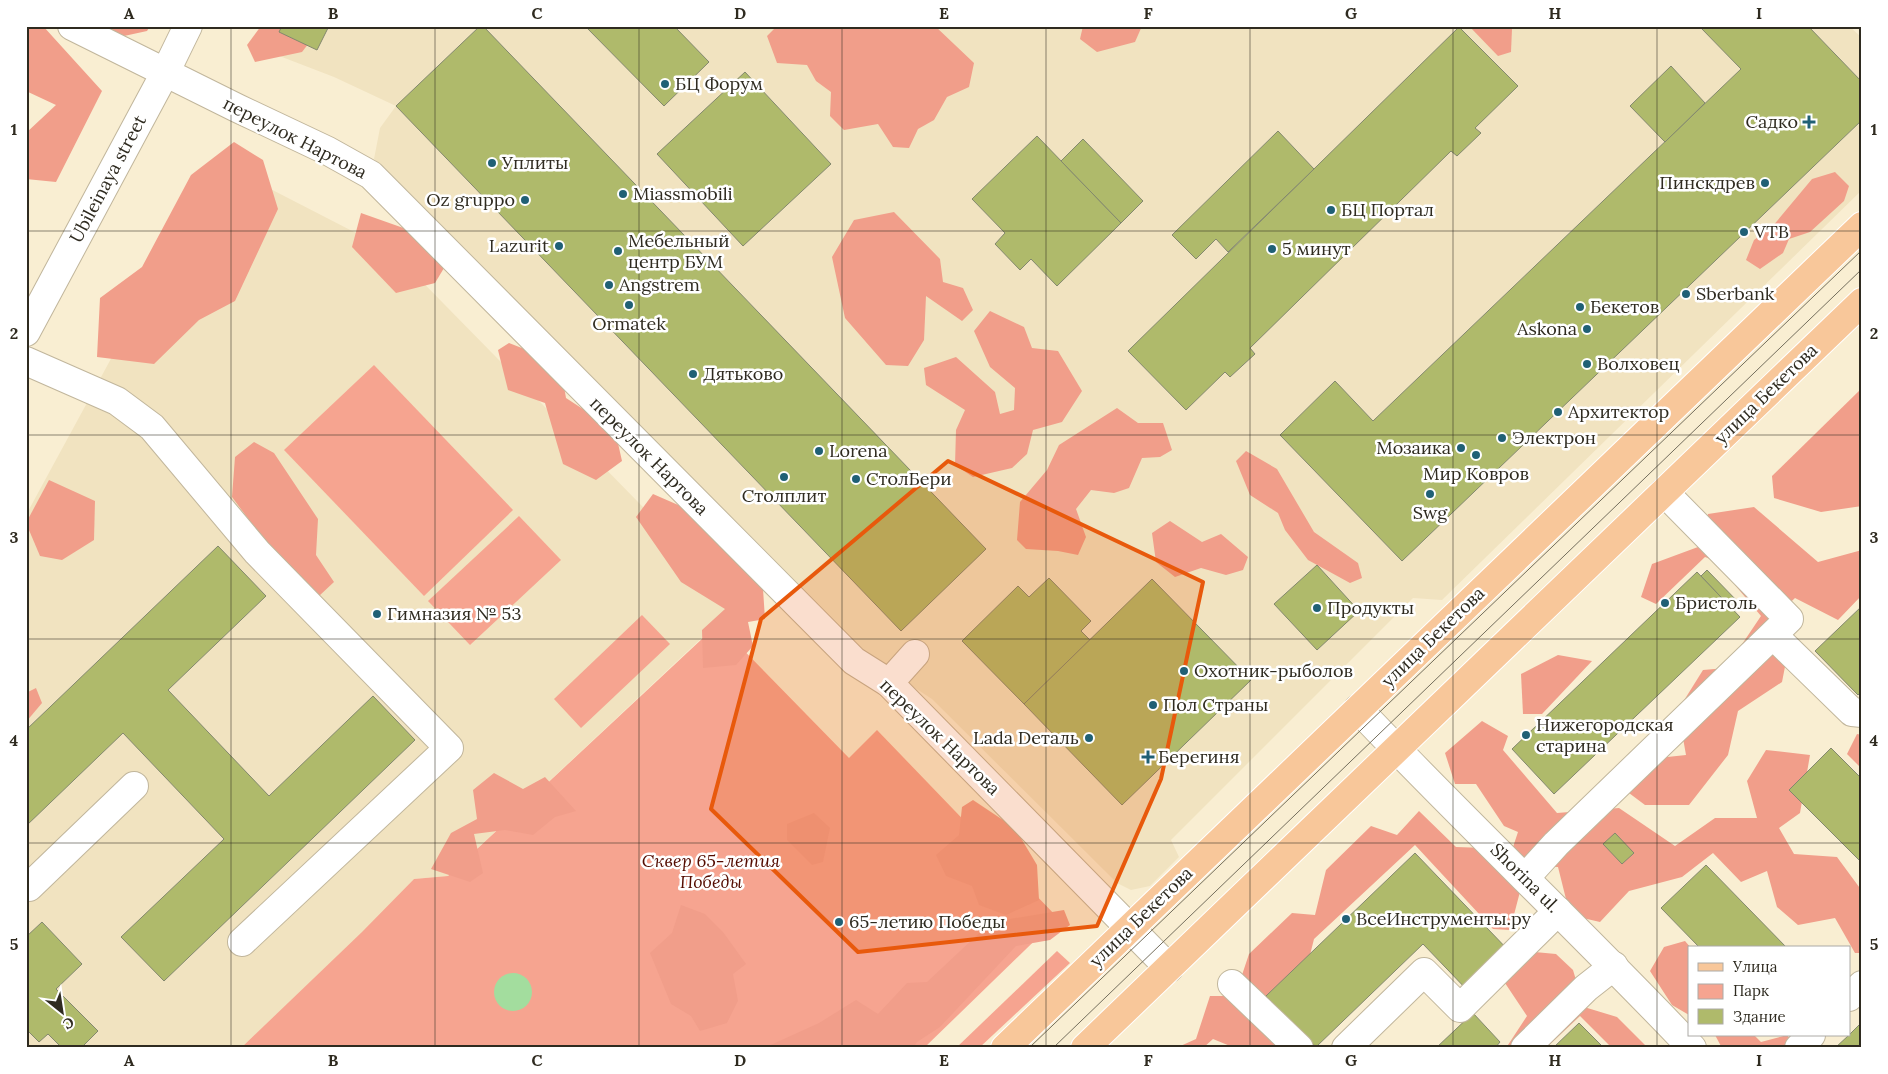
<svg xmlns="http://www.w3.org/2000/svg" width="1888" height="1074" font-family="Lora,serif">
<rect width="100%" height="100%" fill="#f9eed2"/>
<g fill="#f1e3c0">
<polygon points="282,26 1703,26 1702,28 1741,69 1373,421 1335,382 1280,434 1402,561 1862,120 1862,190 1442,600 1413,598 1171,840 1179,857 1150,886 1131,890 1117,883 932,699 870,659 374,159 380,128 396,106 334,77 269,52"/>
<polygon points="1808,26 1849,26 1862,38 1862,82"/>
<polygon points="218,162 393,252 738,604 448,876 414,879 363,932 241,1048 26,1048 26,515"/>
</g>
<g fill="#f6a490">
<polygon points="374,365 513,510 424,596 284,450"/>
<polygon points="519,516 561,560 470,645 428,601"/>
<polygon points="642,615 670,644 581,728 554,699"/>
<polygon points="718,624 849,758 877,730 1058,918 924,1048 241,1048 362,932 414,879 448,876"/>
<polygon points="1057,951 1070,963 979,1048 956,1048"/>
</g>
<g fill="#f19e8a">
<polygon points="26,26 43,26 102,91 56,182 26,179 26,133 56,105 26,91"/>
<polygon points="103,26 150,26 147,31 124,36"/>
<polygon points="261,26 322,26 302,52 255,62 247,45"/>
<polygon points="777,26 935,26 974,63 969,87 947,97 934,120 918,129 909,148 893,147 878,124 844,130 830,116 831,92 816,81 807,65 777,63 767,36"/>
<polygon points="1083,26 1142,26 1135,42 1097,52 1080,39"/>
<polygon points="1469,26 1507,26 1512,29 1511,52 1498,56"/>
<polygon points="234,142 263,160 278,209 235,301 199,320 154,364 97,357 100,298 142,267 191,175"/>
<polygon points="1835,172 1849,186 1844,201 1810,232 1789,239 1783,253 1760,269 1746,260 1754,240 1772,227 1812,179"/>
<polygon points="894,212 940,259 943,282 963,288 973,310 962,321 926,296 924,340 908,366 886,365 845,318 832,257 854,220"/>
<polygon points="361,213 426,236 444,268 435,283 396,293 352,247"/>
<polygon points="990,311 1024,327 1032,348 1058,351 1082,391 1062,422 1033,430 1027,454 1012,468 973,477 955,465 956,430 965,410 926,385 924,368 956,357 995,392 1000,414 1014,410 1015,388 990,367 974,331"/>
<polygon points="509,343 560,363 566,398 615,430 622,461 596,480 563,464 545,403 508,390 498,350"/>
<polygon points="1862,388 1862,506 1821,512 1774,498 1772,476"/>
<polygon points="1117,408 1138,423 1163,423 1172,450 1160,457 1142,458 1129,488 1114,493 1091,490 1076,509 1086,537 1078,555 1058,551 1026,549 1017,540 1020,502 1047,470 1059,445"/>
<polygon points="254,442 274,453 318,519 316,555 334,582 319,596 290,575 232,497 235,457"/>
<polygon points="1246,451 1277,469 1314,532 1358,563 1362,578 1350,583 1308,560 1285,530 1278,513 1250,495 1236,461"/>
<polygon points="49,480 95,501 94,540 62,560 40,556 26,523"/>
<polygon points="653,494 692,511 763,589 765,619 748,622 753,646 736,665 703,668 702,630 725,609 681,582 636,517"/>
<polygon points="1754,507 1818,562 1862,550 1862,595 1838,620 1795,598 1777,615 1791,636 1782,682 1738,711 1728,755 1689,805 1645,805 1613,781 1620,762 1646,748 1658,758 1686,755 1678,710 1703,670 1726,668 1761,616 1735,585 1734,568 1705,557 1656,604 1641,597 1652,564 1698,547 1708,514"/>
<polygon points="1170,521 1202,542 1221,534 1248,557 1243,570 1226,575 1201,568 1175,577 1156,562 1152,533"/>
<polygon points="1558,655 1592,661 1542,714 1523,714 1521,674"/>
<polygon points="36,688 42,703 26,722 26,693"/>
<polygon points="1482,721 1508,736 1503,750 1557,813 1619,808 1675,846 1715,818 1757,818 1747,781 1766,750 1810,755 1800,813 1779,828 1794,854 1837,857 1862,891 1862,953 1855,953 1835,918 1798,925 1777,907 1767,871 1741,882 1713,853 1682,877 1629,891 1600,922 1570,915 1558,867 1522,866 1510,856 1518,832 1504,826 1476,784 1455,784 1445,753"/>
<polygon points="1857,734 1862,735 1862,769 1847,754"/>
<polygon points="494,773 523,789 545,777 576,811 555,817 533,835 505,830 474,834 483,873 470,882 431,869 451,833 477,819 473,790"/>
<polygon points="973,800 1015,828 1037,865 1039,900 1006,915 979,905 972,886 946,876 936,855 959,835 962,807"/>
<polygon points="1419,811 1456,847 1486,848 1522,884 1510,930 1493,929 1415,845 1314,939 1303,983 1269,1011 1308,1048 1235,1048 1213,1039 1203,1048 1176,1048 1196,1039 1210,996 1235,996 1249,954 1292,913 1315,915 1326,870 1371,826 1397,835"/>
<polygon points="814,813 830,828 823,862 812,865 787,840 787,824"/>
<polygon points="681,905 705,914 723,932 746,964 733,974 738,1001 727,1023 700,1031 691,1016 671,1004 650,953 672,933"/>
<polygon points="1064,910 1070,925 1050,940 1016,946 940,1027 917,1042 913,1048 764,1048 819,1023 856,1000 878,1014 907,983 927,982 991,922"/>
<polygon points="1685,941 1691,948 1689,948 1689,1015 1672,1005 1650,971 1664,947"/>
<polygon points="1524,951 1556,954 1573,970 1584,1007 1617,1017 1648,1048 1612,1048 1580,1016 1546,1048 1506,1048 1527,1016 1503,980"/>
<polygon points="1715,1035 1754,1035 1761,1042 1787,1035 1796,1046 1794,1048 1722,1048"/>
</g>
<circle fill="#a3dd9e" cx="513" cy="992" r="19"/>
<g fill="#afba6b" stroke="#83886e">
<polygon points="282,26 329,26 317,50 279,32"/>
<polygon points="480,26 483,26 986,549 901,631 396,106"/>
<polygon points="585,26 674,26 709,62 664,106"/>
<polygon points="1703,26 1808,26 1862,82 1862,120 1402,561 1280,435 1335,381 1373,421 1741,69 1701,28"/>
<polygon points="1459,27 1518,86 1475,128 1481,133 1457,156 1451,151 1250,348 1255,354 1230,377 1225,372 1186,410 1128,351"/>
<polygon points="1671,66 1705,103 1665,142 1630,106"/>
<polygon points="745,72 831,164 743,246 657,154"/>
<polygon points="1278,131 1314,169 1228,252 1216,239 1196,259 1172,235"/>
<polygon points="1037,136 1121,223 1057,286 1031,259 1020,270 995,244 1005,233 972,199"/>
<polygon points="1083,139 1143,201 1121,223 1061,161"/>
<polygon points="218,546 266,596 168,690 269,796 373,696 415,740 164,981 121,937 224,839 123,733 26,826 26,730"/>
<polygon points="1317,565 1359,611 1317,650 1274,604"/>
<polygon points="1707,570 1741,605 1734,611 1701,576"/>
<polygon points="1697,572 1740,617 1554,794 1512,749"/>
<polygon points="1049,578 1091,621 1081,631 1090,640 1024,704 962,641 1018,586 1029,597"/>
<polygon points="1152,579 1251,680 1122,805 1024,704"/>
<polygon points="1862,606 1862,691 1858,695 1815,651"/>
<polygon points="1831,748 1862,779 1862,863 1789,790"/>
<polygon points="1615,833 1634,853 1622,864 1603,844"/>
<polygon points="1415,853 1511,953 1470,993 1423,944 1316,1047 1266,996"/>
<polygon points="1706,865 1787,948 1700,948 1661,908"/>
<polygon points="42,922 82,964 56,989 98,1031 81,1048 62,1048 48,1034 39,1042 26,1029 26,937"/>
<polygon points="1473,1013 1500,1042 1495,1048 1436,1048"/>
<polygon points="1862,1022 1862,1048 1835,1048 1849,1035"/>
<polygon points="1579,1023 1604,1048 1553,1048"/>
</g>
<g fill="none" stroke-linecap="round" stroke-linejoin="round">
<defs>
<g id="minor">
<polyline points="72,26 237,108 328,151 371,175 854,661 889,683 1169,968"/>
<polyline points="26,332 165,73 188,26"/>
<polyline points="26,361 117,401 152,427 257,552 449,748 242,942"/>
<polyline points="1774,636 1852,712 1862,713"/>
<polyline points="889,683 915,654"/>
<path d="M1358,709C1467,824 1583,933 1692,1048"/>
<polyline points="1525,878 1556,844 1789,619 1664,492"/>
<polyline points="26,884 29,887 134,786"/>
<polyline points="1232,984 1299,1048"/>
<polyline points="1849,997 1862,985"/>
<polyline points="1346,1048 1424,972 1460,1008 1558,911"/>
<polyline points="1525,1048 1586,988 1614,966"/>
<polyline points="1799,1048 1811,1035"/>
</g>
<g id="major">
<polyline points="1005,1048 1862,226"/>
<polyline points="1085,1048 1862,302"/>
</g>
</defs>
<use href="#minor" stroke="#c1b69c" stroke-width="30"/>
<use href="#major" stroke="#fff" stroke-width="30"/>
<use href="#minor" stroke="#fff" stroke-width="28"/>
<use href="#major" stroke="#f8c79a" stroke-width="28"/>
<g stroke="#746e5d" stroke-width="1">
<polyline points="1029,1048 1862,250"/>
<polyline points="1053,1048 1862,269"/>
</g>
</g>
<path fill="#e8590c" fill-opacity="0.2" stroke="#e8590c" stroke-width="4" stroke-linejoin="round" d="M948,461L1203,582L1161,779L1097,926L858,952L711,809L761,619Z"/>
<path fill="none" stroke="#2f2b20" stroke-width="1" stroke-opacity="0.55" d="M231,26V1048M435,26V1048M639,26V1048M842,26V1048M1046,26V1048M1250,26V1048M1453,26V1048M1657,26V1048M26,231H1862M26,435H1862M26,639H1862M26,843H1862"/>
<g fill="#206075" stroke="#fff" stroke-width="2">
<circle cx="665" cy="84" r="5"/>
<path d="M1806.5 114.5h5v5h5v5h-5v5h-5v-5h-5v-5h5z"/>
<circle cx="492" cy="163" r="5"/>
<circle cx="1765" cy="183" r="5"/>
<circle cx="623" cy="194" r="5"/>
<circle cx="525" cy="200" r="5"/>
<circle cx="1331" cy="210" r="5"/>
<circle cx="1744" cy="232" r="5"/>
<circle cx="559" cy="246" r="5"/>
<circle cx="1272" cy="249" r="5"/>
<circle cx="618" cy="251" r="5"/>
<circle cx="609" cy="285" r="5"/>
<circle cx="1686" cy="294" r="5"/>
<circle cx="629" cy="305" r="5"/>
<circle cx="1580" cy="307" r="5"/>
<circle cx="1587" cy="329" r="5"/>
<circle cx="1587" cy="364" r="5"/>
<circle cx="693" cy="374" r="5"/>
<circle cx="1558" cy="412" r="5"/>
<circle cx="1502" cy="438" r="5"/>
<circle cx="1461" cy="448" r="5"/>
<circle cx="819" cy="451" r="5"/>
<circle cx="1476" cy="455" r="5"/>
<circle cx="784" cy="477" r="5"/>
<circle cx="856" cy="479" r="5"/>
<circle cx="1430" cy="494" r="5"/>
<circle cx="1665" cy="603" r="5"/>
<circle cx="1317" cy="608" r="5"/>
<circle cx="377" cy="614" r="5"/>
<circle cx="1184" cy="671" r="5"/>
<circle cx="1153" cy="705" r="5"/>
<circle cx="1526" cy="735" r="5"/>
<circle cx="1089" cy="738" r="5"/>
<path d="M1145.5 749.5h5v5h5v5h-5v5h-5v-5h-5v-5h5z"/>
<circle cx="1346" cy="919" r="5"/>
<circle cx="839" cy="922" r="5"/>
</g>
<g text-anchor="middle" stroke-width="5" stroke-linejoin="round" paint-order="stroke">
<g font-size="18" fill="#2f2b20" stroke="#fff" text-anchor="start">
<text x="675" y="90">БЦ Форум</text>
<text x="1798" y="128" text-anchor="end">Садко</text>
<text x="502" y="169">Уплиты</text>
<text x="1755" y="189" text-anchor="end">Пинскдрев</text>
<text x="633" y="200">Miassmobili</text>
<text x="515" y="206" text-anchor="end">Oz gruppo</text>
<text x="1341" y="216">БЦ Портал</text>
<text x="1754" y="238">VTB</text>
<text x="628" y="247">Мебельный<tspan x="628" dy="21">центр БУМ</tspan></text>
<text x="549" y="252" text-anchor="end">Lazurit</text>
<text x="1282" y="255">5 минут</text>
<text x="619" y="291">Angstrem</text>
<text x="1696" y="300">Sberbank</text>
<text x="1590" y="313">Бекетов</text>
<text x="629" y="330" text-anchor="middle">Ormatek</text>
<text x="1577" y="335" text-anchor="end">Askona</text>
<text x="1597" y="370">Волховец</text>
<text x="703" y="380">Дятьково</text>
<text x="1568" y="418">Архитектор</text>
<text x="1512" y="444">Электрон</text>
<text x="1451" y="454" text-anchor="end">Мозаика</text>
<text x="829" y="457">Lorena</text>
<text x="1476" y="480" text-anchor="middle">Мир Ковров</text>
<text x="866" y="485">СтолБери</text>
<text x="784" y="502" text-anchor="middle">Столплит</text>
<text x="1430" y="519" text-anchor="middle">Swg</text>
<text x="1675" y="609">Бристоль</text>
<text x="1327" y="614">Продукты</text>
<text x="387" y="620">Гимназия № 53</text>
<text x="1194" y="677">Охотник-рыболов</text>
<text x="1163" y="711">Пол Страны</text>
<text x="1536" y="731">Нижегородская<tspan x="1536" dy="21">старина</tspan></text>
<text x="1079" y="744" text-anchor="end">Lada Dеталь</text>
<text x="1158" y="763">Берегиня</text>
<text x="1356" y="925">ВсеИнструменты.ру</text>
<text x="849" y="928">65-летию Победы</text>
</g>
<g font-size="18" fill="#2f2b20" stroke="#fff">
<text transform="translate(295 138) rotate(27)" y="6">переулок Нартова</text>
<text transform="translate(108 179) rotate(-62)" y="6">Ubileinaya street</text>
<text transform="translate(1766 394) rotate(-44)" y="6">улица Бекетова</text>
<text transform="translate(649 456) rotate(45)" y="6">переулок Нартова</text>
<text transform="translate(1433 637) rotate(-44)" y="6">улица Бекетова</text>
<text transform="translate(940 737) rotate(44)" y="6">переулок Нартова</text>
<text transform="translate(1525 878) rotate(45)" y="6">Shorina ul.</text>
<text transform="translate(1141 917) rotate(-44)" y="6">улица Бекетова</text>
</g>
<g font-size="18" font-style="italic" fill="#540c00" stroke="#fff">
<text x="711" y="867">Сквер 65-летия<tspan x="711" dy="21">Победы</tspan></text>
</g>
</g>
<rect width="1888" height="1074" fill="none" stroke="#ffffff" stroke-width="55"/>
<rect x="1688" y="946" width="162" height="90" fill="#ffffff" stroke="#acaaa6"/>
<rect x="1698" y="963" width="25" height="8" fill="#f8c79a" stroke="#acaaa6"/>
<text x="1733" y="972" font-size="15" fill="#2f2b20">Улица</text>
<rect x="1698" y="984" width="25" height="15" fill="#f6a490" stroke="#acaaa6"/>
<text x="1733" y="996" font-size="15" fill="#2f2b20">Парк</text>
<rect x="1698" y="1009" width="25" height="15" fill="#afba6b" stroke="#acaaa6"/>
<text x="1733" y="1022" font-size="15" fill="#2f2b20">Здание</text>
<g transform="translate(62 1012) rotate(150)" stroke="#ffffff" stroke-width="4" paint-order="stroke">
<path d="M0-4L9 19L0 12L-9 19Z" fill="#2f2b20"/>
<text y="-8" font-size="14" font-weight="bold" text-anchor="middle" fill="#2f2b20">С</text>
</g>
<rect x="28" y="28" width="1832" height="1018" fill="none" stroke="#2f2b20" stroke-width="2"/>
<g font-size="16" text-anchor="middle" font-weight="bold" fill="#2f2b20">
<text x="129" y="19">A</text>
<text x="333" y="19">B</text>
<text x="537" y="19">C</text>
<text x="740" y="19">D</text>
<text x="944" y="19">E</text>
<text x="1148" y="19">F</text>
<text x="1351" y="19">G</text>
<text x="1555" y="19">H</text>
<text x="1759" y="19">I</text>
<text x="14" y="135">1</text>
<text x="1874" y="135">1</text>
<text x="14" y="339">2</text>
<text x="1874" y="339">2</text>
<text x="14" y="543">3</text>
<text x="1874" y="543">3</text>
<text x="14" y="746">4</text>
<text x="1874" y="746">4</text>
<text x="14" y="950">5</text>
<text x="1874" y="950">5</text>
<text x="129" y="1066">A</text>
<text x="333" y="1066">B</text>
<text x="537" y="1066">C</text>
<text x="740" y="1066">D</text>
<text x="944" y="1066">E</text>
<text x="1148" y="1066">F</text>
<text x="1351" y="1066">G</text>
<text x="1555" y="1066">H</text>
<text x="1759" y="1066">I</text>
</g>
</svg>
